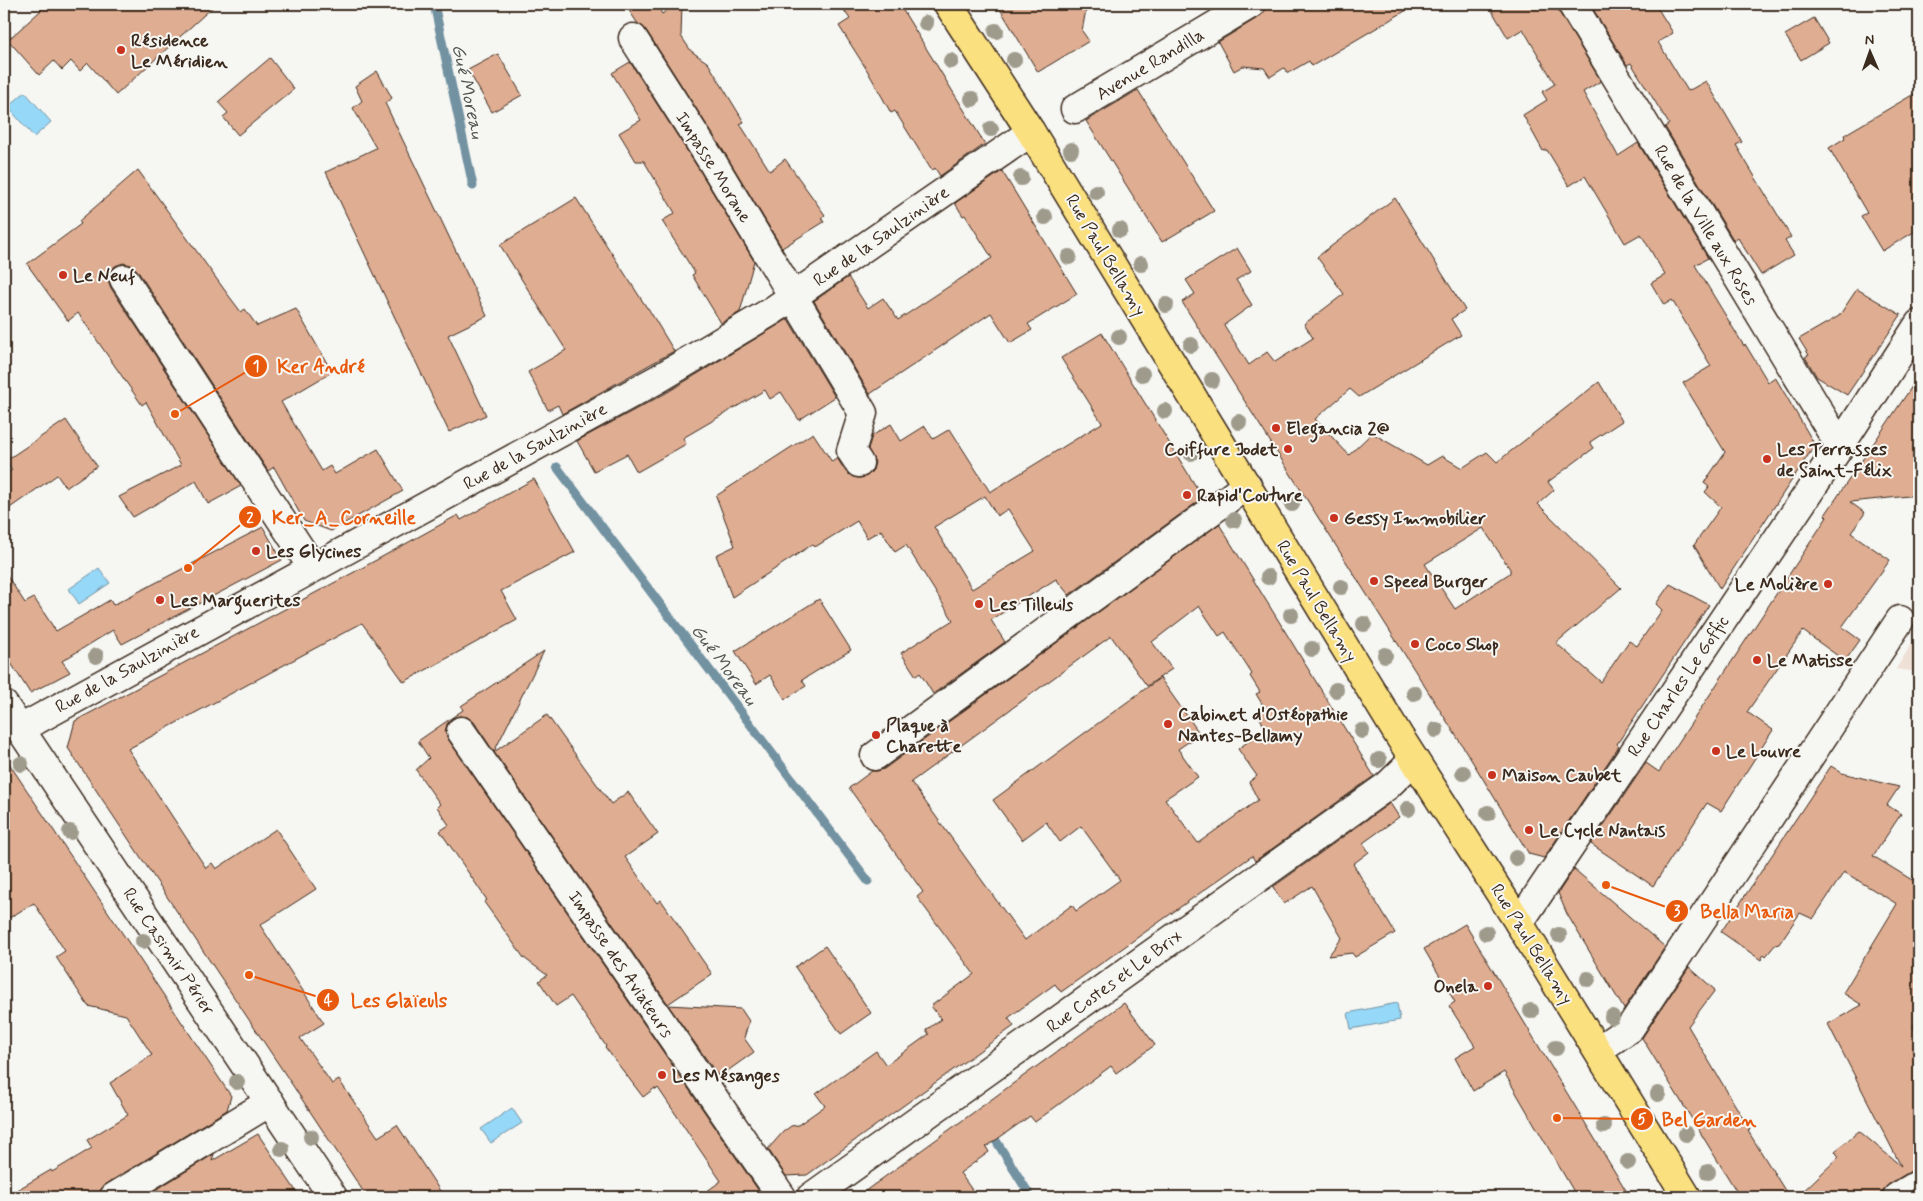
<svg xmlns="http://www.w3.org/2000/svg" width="1923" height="1201" font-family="Mynerve,sans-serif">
<rect width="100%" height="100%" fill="#f6f6f2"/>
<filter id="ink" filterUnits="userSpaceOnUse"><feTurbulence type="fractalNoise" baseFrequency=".02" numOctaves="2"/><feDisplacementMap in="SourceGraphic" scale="10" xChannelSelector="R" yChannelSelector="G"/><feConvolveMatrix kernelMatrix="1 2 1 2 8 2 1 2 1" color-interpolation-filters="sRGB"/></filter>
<g filter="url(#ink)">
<polygon fill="#efe0d5" points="1919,632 1919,672 1896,669"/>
<g fill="#96d8f8" stroke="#7292a1">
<polygon points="25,92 51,122 34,137 8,107"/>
<polygon points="99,568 110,583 79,604 69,589"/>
<polygon points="1397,1003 1400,1020 1351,1029 1348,1013"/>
<polygon points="512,1108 522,1123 491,1143 481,1129"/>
</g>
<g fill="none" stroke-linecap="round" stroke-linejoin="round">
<g stroke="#7292a1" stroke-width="9">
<polyline points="434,4 473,186"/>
<polyline points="557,467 868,881"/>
<polyline points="990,1131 1031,1197"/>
</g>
</g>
<g fill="#dfad92" stroke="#3b2a1e" fill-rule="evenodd">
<polygon points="48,4 216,4 116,95 88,63 80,71 71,61 62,70 54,61 39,75 8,40"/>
<polygon points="625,4 656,4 662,14 676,4 682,4 681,36 691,51 708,63 744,122 740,124 770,171 785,159 825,215 821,218 824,222 782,248 726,155 646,30 638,24"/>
<polygon points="840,4 899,4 985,144 940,176 935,168 932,171 895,111 891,113 867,70 839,26 850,19"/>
<polygon points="997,4 1087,4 1082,31 1089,41 1038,72"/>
<polygon points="1267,4 1417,4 1312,66 1309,61 1288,73 1284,68 1270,77 1264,68 1243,66 1234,71 1218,42 1259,17 1265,11"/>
<polygon points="1488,4 1556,4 1559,12 1601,81 1583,92 1618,156 1638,143 1708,258 1695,265 1744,346 1745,344 1768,382 1775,377 1815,445 1720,589 1694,545 1721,507 1705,492 1709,487 1704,483 1725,452 1683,383 1711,366 1672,300 1664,305 1651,283 1665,275 1641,234 1625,243 1585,176 1569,186 1547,150 1543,151 1523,115 1547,100 1542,92 1555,84 1523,29 1508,38"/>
<polygon points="1590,4 1655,4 1673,33 1658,42 1688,91 1706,81 1742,142 1736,145 1791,237 1785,241 1794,255 1761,275 1738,238 1734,241 1665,127 1669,124 1631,63 1627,65"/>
<polygon points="1814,18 1829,43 1801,60 1785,35"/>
<polygon points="498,54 522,95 492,112 468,70"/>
<polygon points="270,58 294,89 238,135 223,117 228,113 218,102"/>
<polygon points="630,62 700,171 754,261 740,312 721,323 692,275 695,273 662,221 675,213 644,161 636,161 619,133 641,120 612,73"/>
<polygon points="377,71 392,98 385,103 487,316 448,335 486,415 449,432 326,172 376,148 353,108 362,101 355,86"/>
<polygon points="1138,90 1214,211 1162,242 1086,121"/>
<polygon points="1919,91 1919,229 1882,251 1861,216 1867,213 1829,148 1845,138 1844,135"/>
<polygon points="138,170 226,292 241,312 245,309 257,326 296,309 332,372 281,402 322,471 330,466 335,474 378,449 403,491 331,531 304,521 274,467 268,471 137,270 131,265 123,263 115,266 110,272 108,280 111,288 241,486 208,504 196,481 133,517 119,497 181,465 146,402 142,405 78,313 68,321 27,264 81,224 79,221"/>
<polygon points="1002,171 1077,294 1028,324 1032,330 1010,343 991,313 870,394 814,301 848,277 868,308 883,298 898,320 992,258 965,215 963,216 955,203"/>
<polygon points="576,198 647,308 648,308 674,351 562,414 558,405 548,410 528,372 566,350 500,245"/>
<path d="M1395,198L1465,310L1451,319L1461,335L1359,397L1350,389L1315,419L1349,455L1372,433L1427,465L1442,456L1462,468L1487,452L1497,462L1599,382L1622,421L1590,442L1594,448L1548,482L1554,490L1538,504L1621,588L1556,643L1601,682L1629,641L1637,646L1662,610L1656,604L1670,584L1709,605L1617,744L1619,746L1544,858L1529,854L1472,761L1182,302L1195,294L1186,280L1237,248L1251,271L1236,280L1252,305L1224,325L1249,365L1267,352L1275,362L1313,338L1304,324L1344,294L1317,257ZM1483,528L1510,569V573L1455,609L1425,564Z"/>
<polygon points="1857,289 1901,315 1847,395 1817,377 1805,357 1809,355 1799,339 1839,316"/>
<polygon points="788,319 835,397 799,420 781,392 770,399 765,390 683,438 686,444 637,472 627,454 594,471 577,441 666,393"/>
<path d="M1102,333L1203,498L1069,595L1056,579L991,620L1005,642L933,694L920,673L916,676L901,653L953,620L906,545L895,552L881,530L867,538L857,521L815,547L813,544L732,597L716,555L735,546L716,496L813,433L832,462L837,458L846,472L853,477L860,478L867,476L873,470L875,462L868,449L872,436L891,424L901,441L925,426L933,439L950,429L990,492L1102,423L1061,358ZM985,496L997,516L1008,509L1035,551L972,589L934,527Z"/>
<polygon points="1919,376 1919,495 1850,502 1865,513 1851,533 1890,560 1842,627 1860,640 1845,661 1803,631 1747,712 1773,730 1721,811 1707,803 1653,886 1591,844 1646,763 1659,772 1827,517 1825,515"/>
<polygon points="66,420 97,466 66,488 57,475 4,512 4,476 12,470 5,461"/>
<polygon points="534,479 575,552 501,591 517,620 404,682 362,623 128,749 206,868 212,863 216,869 276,829 316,889 260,925 324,1023 300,1038 332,1084 339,1080 378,1137 397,1125 444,1197 367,1197 68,748 75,721 360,569 458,515 461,520"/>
<path d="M1219,524L1374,776L1255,861L1252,856L1061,992L1055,984L1008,1018L1014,1026L807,1175L786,1176L768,1149L783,1132L791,1126L798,1125L825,1106L816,1094L876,1051L886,1065L929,1034L926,1030L941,1019L931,1006L974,974L917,897L923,892L849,788L872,771H877L884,769ZM1199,606L1219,636L1225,632L1252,674L1250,676L1260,692L1256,694L1264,707L1258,713L1265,729L1238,749L1257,776L1249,782L1258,800L1198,843L1165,799L1198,777L1178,749L1200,734L1160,678L993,800L1022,840L1046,822L1060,842L1081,826L1120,880L1076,911L1072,905L1025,940L911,782L1111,636L1147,686L1172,669L1152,642Z"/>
<polygon points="263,527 282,560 122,644 113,630 62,661 70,672 30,693 4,652 4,571 25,603 34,598 56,631 110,600 113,605"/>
<polygon points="819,599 851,650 802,680 806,686 785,699 770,675 756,684 735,651"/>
<polygon points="544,651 494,752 474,722 467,717 459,716 452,718 447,724 445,732 448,739 763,1197 699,1197 721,1181 658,1088 656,1090 655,1088 643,1097 605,1047 606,1046 571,996 556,1006 539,981 547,975 524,958 484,902 487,900 440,831 449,825 437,807 440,804 416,770 429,758 418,741 463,710 461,706"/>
<polygon points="547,715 611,804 628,792 658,834 625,857 657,903 661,900 712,974 668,1004 494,752"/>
<polygon points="4,756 231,1096 227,1110 106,1184 101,1189 98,1197 5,1197 51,1170 52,1172 92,1148 87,1140 128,1115 110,1083 152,1055 126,1015 88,1006 56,957 65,951 34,903 4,921"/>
<polygon points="1831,766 1842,773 1899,787 1887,805 1901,814 1873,856 1912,880 1919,867 1919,1015 1913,1026 1919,1039 1919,1168 1911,1171 1889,1184 1883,1190 1881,1197 1797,1197 1839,1157 1835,1151 1859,1131 1901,1166 1828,1024 1862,1005 1843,993 1897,904 1844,872 1813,919 1800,913 1779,944 1775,945 1766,956 1764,954 1761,960 1721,932"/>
<polygon points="1390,803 1399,817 1363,843 1369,852 1353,864 1395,933 1355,957 1352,953 1328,956 1342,938 1312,886 1284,904 1273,887"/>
<polygon points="1574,869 1665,947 1624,1009 1567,914 1558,893"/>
<polygon points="1465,924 1521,1017 1630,1197 1577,1197 1504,1072 1473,1091 1455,1058 1475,1046 1449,1006 1455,1002 1424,949"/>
<polygon points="825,946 871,1013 841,1034 795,967"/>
<polygon points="1689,967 1715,990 1688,1026 1750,1130 1748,1131 1789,1197 1740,1197 1642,1038"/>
<polygon points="1124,1003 1155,1045 1116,1073 1111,1066 1035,1122 1030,1116 986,1147 989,1152 960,1173 977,1197 857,1197"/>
<polygon points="668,1005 741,1009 749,1021 744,1038 754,1052 719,1077"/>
<polygon points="258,1134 300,1197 144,1197 214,1154 212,1161"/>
</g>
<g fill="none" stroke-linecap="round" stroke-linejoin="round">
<defs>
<g id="minor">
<polyline points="1572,4 1840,446"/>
<polyline points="633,38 713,163 863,413 851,451 859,463"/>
<polyline points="1075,109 1251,4"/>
<polyline points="124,279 312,567"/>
<polyline points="4,705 333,1197"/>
<polyline points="20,729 658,379 772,311 1031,132"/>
<polyline points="461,731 782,1197"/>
<polyline points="875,756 1247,485"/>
<polyline points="1519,923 1840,446 1919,324"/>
<polyline points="1598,1050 1630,1028 1900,620"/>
<polyline points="114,1197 270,1102"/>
<polyline points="811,1197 1387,786 1414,760"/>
<polyline points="1897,1197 1919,1184"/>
</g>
<polyline id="major" points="948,4 1031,132 1399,736 1519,923 1687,1197"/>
</defs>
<use href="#minor" stroke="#3b2a1e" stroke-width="31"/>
<use href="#major" stroke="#3b2a1e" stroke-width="31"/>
<use href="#minor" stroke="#f6f6f2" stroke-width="28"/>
<use href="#major" stroke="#fbe080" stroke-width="28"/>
</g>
<g fill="#9f9b8c">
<circle cx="926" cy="23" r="8"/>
<circle cx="996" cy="31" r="8"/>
<circle cx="1014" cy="60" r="8"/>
<circle cx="951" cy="61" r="8"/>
<circle cx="972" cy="99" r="8"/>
<circle cx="991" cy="129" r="8"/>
<circle cx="1071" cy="150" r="8"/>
<circle cx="1021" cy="178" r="8"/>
<circle cx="1096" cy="192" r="8"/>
<circle cx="1045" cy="217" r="8"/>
<circle cx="1120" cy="230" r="8"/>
<circle cx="1069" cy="257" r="8"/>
<circle cx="1141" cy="264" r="8"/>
<circle cx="1166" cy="305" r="8"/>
<circle cx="1119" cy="337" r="8"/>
<circle cx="1191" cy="345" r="8"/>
<circle cx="1142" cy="374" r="8"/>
<circle cx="1212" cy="380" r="8"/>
<circle cx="1165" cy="411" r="8"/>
<circle cx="1239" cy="422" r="8"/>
<circle cx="1191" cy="453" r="8"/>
<circle cx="1292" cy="504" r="8"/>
<circle cx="1234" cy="520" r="8"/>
<circle cx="1268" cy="577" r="8"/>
<circle cx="1341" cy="587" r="8"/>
<circle cx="1291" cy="615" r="8"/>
<circle cx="1364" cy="624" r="8"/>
<circle cx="1312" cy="649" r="8"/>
<circle cx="1385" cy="655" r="8"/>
<circle cx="96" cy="656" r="8"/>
<circle cx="1336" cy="690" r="8"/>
<circle cx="1414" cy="693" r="8"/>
<circle cx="1436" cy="730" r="8"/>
<circle cx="1362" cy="731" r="8"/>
<circle cx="1379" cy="760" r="8"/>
<circle cx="21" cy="764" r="8"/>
<circle cx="1463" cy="773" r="8"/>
<circle cx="1408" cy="809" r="8"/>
<circle cx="1488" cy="813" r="8"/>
<circle cx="70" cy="832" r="8"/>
<circle cx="1516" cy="858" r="8"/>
<circle cx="1486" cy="933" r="8"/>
<circle cx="1559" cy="935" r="8"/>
<circle cx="143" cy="941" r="8"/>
<circle cx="1588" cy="979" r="8"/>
<circle cx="1531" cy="1011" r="8"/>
<circle cx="1612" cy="1017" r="8"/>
<circle cx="1556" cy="1048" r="8"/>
<circle cx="237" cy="1082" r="8"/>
<circle cx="1658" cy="1094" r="8"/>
<circle cx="1604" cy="1126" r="8"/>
<circle cx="1686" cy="1134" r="8"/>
<circle cx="311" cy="1137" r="8"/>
<circle cx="282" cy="1149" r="8"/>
<circle cx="1628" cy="1162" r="8"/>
<circle cx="1708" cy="1172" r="8"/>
</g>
</g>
<g fill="#c8321e" stroke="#f6f6f2" stroke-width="2">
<circle cx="121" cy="50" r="5"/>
<circle cx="63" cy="275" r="5"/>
<circle cx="1276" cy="428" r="5"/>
<circle cx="1288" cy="449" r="5"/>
<circle cx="1767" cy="459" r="5"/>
<circle cx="1187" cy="495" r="5"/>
<circle cx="1334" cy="518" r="5"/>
<circle cx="256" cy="551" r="5"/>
<circle cx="1374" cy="581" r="5"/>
<circle cx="1828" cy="584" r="5"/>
<circle cx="160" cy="600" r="5"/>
<circle cx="979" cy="604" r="5"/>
<circle cx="1415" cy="644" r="5"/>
<circle cx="1757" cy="660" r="5"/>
<circle cx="1168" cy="724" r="5"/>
<circle cx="876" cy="735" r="5"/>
<circle cx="1716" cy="751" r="5"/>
<circle cx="1492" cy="775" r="5"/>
<circle cx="1529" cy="830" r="5"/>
<circle cx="1488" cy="986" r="5"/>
<circle cx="662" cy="1075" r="5"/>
</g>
<g text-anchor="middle" stroke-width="4" stroke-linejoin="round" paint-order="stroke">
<g font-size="18" font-weight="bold" fill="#3b2a1e" stroke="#f6f6f2" text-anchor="start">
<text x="131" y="46">Résidence<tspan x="131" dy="21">Le Méridien</tspan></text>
<text x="73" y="281">Le Neuf</text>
<text x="1286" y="434">Elegancia 2@</text>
<text x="1278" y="455" text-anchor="end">Coiffure Jodet</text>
<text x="1777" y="455">Les Terrasses<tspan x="1777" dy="21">de Saint-Félix</tspan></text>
<text x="1197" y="501">Rapid'Couture</text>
<text x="1344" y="524">Gessy Immobilier</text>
<text x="266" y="557">Les Glycines</text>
<text x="1384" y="587">Speed Burger</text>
<text x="1818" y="590" text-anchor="end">Le Molière</text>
<text x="170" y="606">Les Marguerites</text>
<text x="989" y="610">Les Tilleuls</text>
<text x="1425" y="650">Coco Shop</text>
<text x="1767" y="666">Le Matisse</text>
<text x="1178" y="720">Cabinet d'Ostéopathie<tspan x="1178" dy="21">Nantes-Bellamy</tspan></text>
<text x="886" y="731">Plaque à<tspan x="886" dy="21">Charette</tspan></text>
<text x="1726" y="757">Le Louvre</text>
<text x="1502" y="781">Maison Caubet</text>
<text x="1539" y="836">Le Cycle Nantais</text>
<text x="1478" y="992" text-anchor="end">Onela</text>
<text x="672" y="1081">Les Mésanges</text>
</g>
<g font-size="18" fill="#3b2a1e" stroke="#f6f6f2">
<text transform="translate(1150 64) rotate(-31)" y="6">Avenue Randilla</text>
<text transform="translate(714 167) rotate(58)" y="6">Impasse Morane</text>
<text transform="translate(1706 225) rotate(59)" y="6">Rue de la Ville aux Roses</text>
<text transform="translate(881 236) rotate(-35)" y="6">Rue de la Saulzinière</text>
<text transform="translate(1106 255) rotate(59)" y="6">Rue Paul Bellamy</text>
<text transform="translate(535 446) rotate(-29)" y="6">Rue de la Saulzinière</text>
<text transform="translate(1317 601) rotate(59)" y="6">Rue Paul Bellamy</text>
<text transform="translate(127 669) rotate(-29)" y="6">Rue de la Saulzinière</text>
<text transform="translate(1678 686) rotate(-56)" y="6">Rue Charles Le Goffic</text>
<text transform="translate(1532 944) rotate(58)" y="6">Rue Paul Bellamy</text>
<text transform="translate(169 951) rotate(56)" y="6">Rue Casimir Périer</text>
<text transform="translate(621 964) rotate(56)" y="6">Impasse des Aviateurs</text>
<text transform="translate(1114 981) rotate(-36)" y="6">Rue Costes et Le Brix</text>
</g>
<g font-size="19" font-style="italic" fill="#525654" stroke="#f6f6f2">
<text transform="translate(469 91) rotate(78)" y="7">Gué Moreau</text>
<text transform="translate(725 664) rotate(53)" y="7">Gué Moreau</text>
</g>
</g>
<path fill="none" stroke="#e8590c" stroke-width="2" d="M175 414L256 366M188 568L250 517M1606 885L1677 911M249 975L328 1000M1557 1118L1642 1119"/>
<g fill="#e8590c" stroke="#f6f6f2" stroke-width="2">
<circle cx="175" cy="414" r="5"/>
<circle cx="188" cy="568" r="5"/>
<circle cx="1606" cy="885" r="5"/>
<circle cx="249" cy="975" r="5"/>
<circle cx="1557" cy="1118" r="5"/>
<circle cx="256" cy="366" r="12"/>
<circle cx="250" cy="517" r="12"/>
<circle cx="1677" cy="911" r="12"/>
<circle cx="328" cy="1000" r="12"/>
<circle cx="1642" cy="1119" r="12"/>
</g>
<g font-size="15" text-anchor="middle" font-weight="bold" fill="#fff">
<text x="256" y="371">1</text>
<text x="250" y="523">2</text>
<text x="1677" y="916">3</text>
<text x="328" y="1005">4</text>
<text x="1642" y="1124">5</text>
</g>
<g font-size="19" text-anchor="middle" font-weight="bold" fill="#e8590c" stroke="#f6f6f2" stroke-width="4" stroke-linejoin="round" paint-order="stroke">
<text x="321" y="373">Ker André</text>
<text x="344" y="524">Ker_A_Corneille</text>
<text x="1747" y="918">Bella Maria</text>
<text x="399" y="1007">Les Glaïeuls</text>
<text x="1709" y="1126">Bel Garden</text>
</g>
<rect width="1923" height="1201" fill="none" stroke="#f6f6f2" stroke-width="20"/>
<rect x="10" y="10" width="1903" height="1181" fill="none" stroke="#3b2a1e" stroke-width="2" filter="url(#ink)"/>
<g transform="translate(1870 52) rotate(358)" stroke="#f6f6f2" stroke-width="4" paint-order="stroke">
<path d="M0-4L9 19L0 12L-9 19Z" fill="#3b2a1e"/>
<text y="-8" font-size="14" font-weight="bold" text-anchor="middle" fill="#3b2a1e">N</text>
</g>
</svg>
